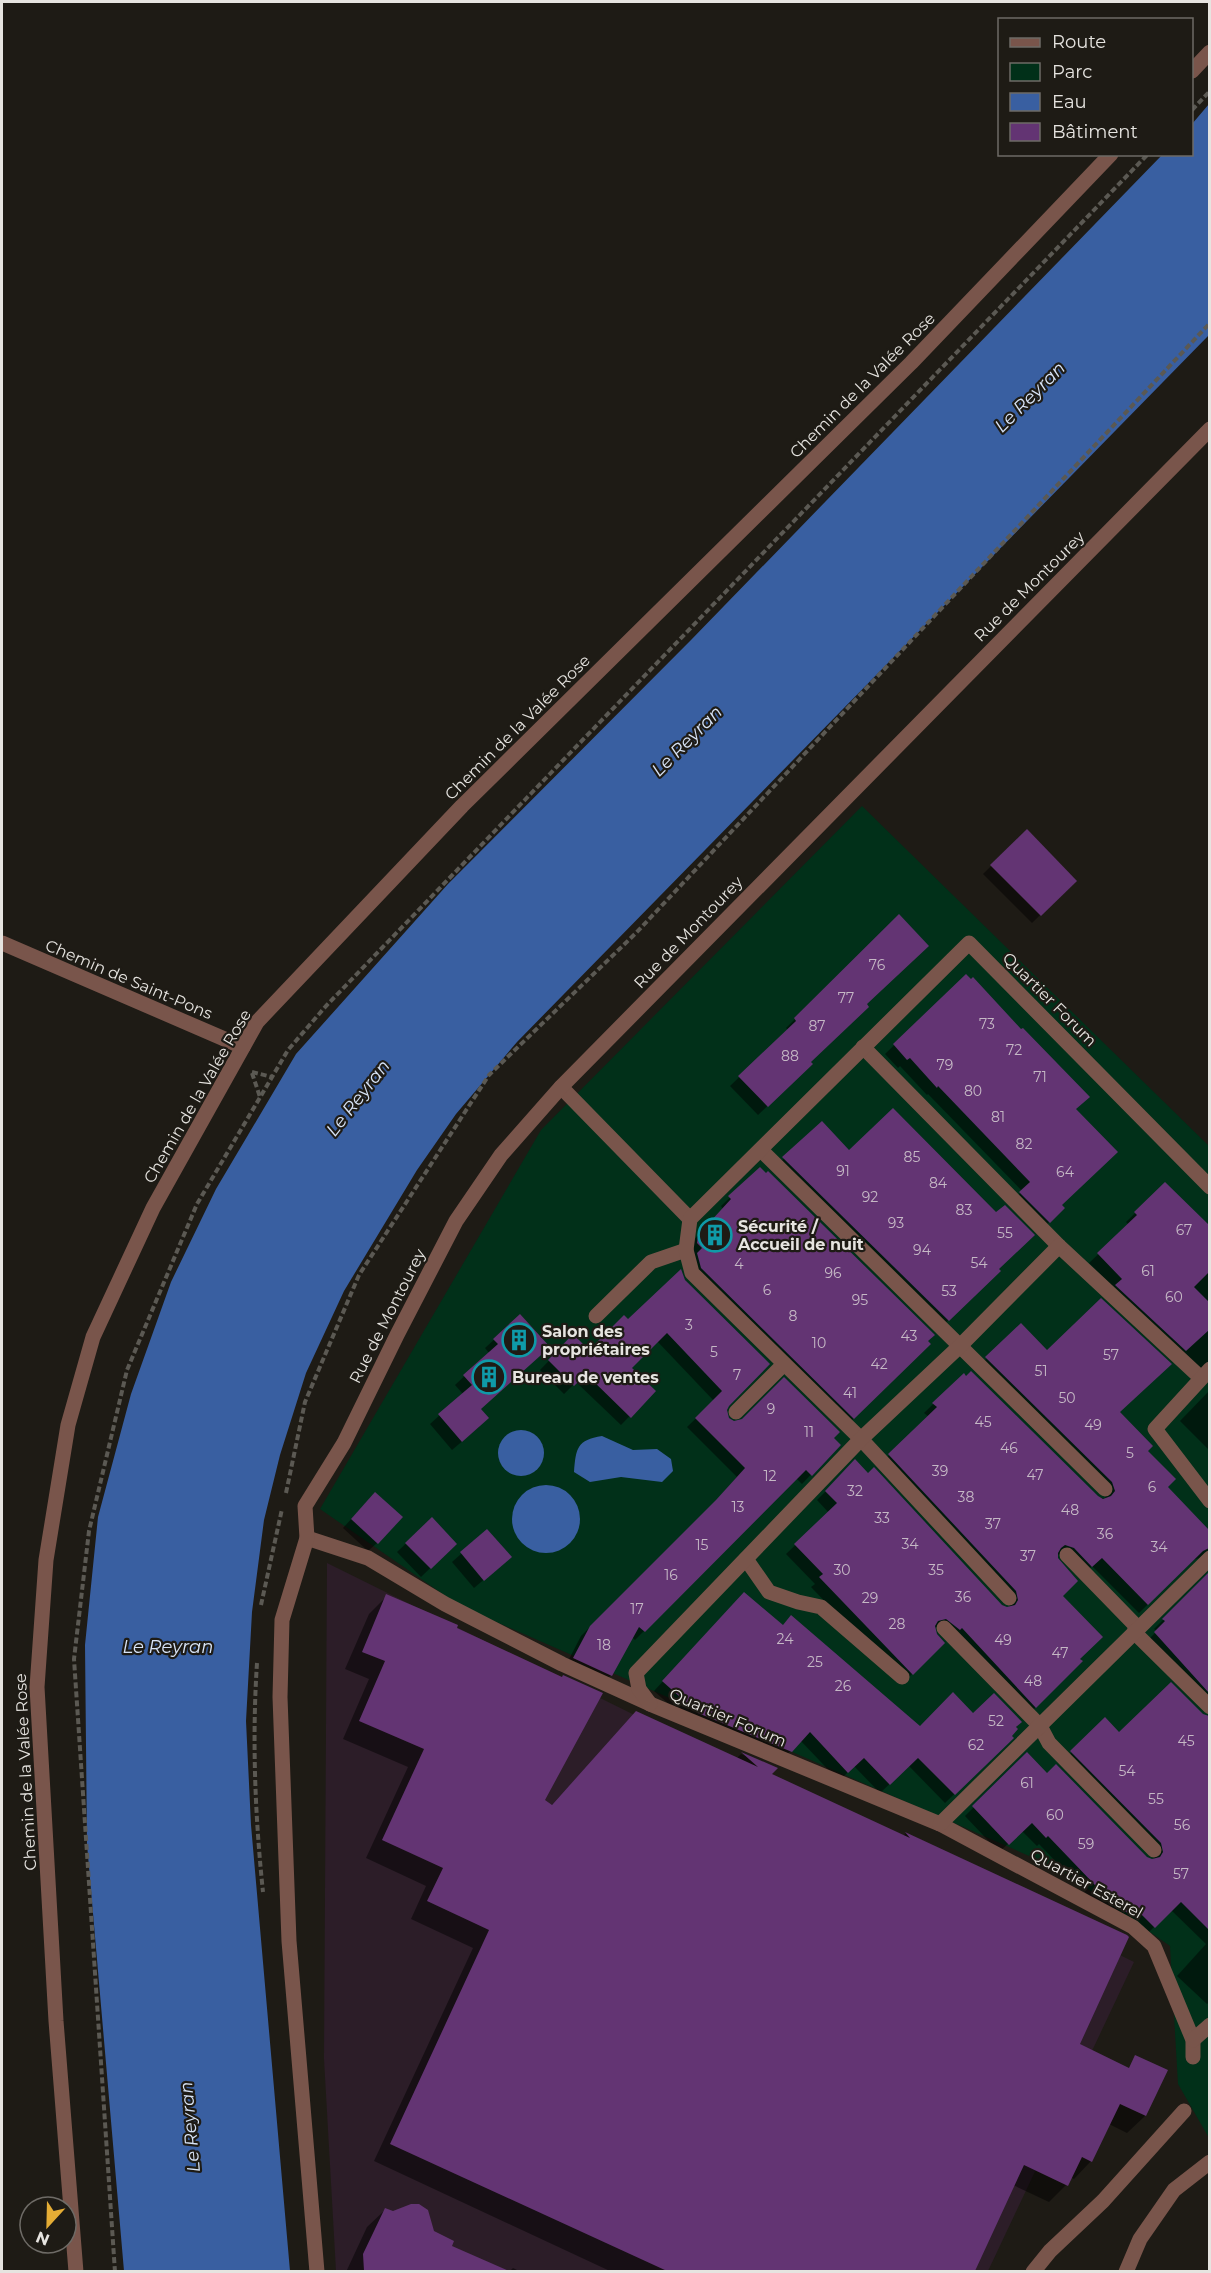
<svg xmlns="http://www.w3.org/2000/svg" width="1211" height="2273" font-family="Montserrat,sans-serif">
<rect width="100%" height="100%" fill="#1e1b15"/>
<polygon fill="#2c1d28" points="327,1563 1134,1962 988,2271 336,2271 324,2059"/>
<polygon fill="#013019" points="862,806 1209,1146 1209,2138 1178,2084 1170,1946 1061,1870 460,1606 320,1509 541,1130"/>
<g fill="#395fa1">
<polygon points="1209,104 1209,335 517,1042 456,1114 417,1170 344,1291 306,1373 280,1455 264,1520 252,1612 246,1721 251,1825 290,2271 124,2271 87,1844 85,1645 98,1517 131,1394 171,1282 216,1189 296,1054 448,884 691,640 1162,155 1192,154 1192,124"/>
<circle cx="521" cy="1453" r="23"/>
<path d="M602,1436L633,1450L657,1449L671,1459L673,1471L662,1482L621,1477L590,1482L574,1472C576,1448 577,1440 602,1436Z"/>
<circle cx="546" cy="1519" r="34"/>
</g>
<g fill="#0007">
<polygon points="1027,831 1075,881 1032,923 983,874"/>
<polygon points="899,916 865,1004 809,1062 811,1064 758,1115 730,1086 788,1030 786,1028"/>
<polygon points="966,976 1075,1109 1060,1205 1063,1208 1040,1231 1012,1202 1022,1191 928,1094 927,1095 900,1066 898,1068 885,1054"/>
<polygon points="822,1123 849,1153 999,1271 939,1329 775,1167"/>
<polygon points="760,1169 929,1344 845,1427 692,1277 689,1245 723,1209 721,1206"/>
<polygon points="1165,1184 1210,1228 1210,1373 1196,1369 1089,1263 1129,1225 1126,1222"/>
<polygon points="680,1271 727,1405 725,1414 734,1423 832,1438 839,1445 802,1484 796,1478 635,1640 632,1637 611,1675 602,1684 565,1667 581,1636 707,1511 737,1477 687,1427 714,1401 657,1341 630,1368 654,1391 621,1425 576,1382 564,1394 540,1370 573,1336 589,1352 628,1321"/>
<polygon points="520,1316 480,1409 479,1427 452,1450 430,1424 463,1394 455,1385 489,1353 485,1348"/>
<polygon points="1021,1325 1047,1352 1119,1413 1146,1451 1166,1487 1210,1532 1210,1563 1202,1557 1193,1560 1139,1613 1092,1566 1083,1575 1065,1556 1056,1554 1061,1596 1081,1661 1027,1716 937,1627 933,1628 935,1635 943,1643 903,1683 811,1587 815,1584 786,1554 829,1513 817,1500 855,1462 1001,1606 1010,1608 1008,1600 880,1464 929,1417 924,1413 963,1375 1097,1497 1106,1499 1103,1491 978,1367"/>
<polygon points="1210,1390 1210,1451 1180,1421"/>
<polygon points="366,1503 377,1543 368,1551 343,1528"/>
<polygon points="432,1519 455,1544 421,1577 397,1552"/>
<polygon points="487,1531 501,1565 474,1588 452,1562"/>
<polygon points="1210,1573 1210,1711 1146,1642 1157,1631 1154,1629"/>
<polygon points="387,1596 543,1801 551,1806 636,1713 736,1759 741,1754 776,1768 770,1775 903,1836 906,1833 1127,1936 1078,2045 1153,2098 1145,2116 1127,2133 1109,2124 1091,2161 1074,2179 1070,2177 1066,2185 1049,2202 1013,2185 973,2272 612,2272 374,2161 473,1948 411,1919 426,1886 366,1858 408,1767 343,1739 369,1679 345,1669 369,1614"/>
<polygon points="735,1603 782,1627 920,1728 973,1715 1020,1722 1010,1736 1012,1738 945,1803 909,1766 880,1793 854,1766 839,1781 800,1740 782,1760 689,1722 654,1691"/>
<polygon points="1203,1716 1210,1717 1210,2001 1207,2004 1177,1976 1206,1944 1171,1910 1145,1936 1107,1915 1039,1844 1037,1846 1022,1831 999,1852 965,1816 1027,1754 1047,1775 1146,1858 1154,1861 1152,1852 1063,1761 1105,1720 1119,1734"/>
<polygon points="385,2210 433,2232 450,2246 505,2272 346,2272 367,2227"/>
<polygon points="513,2268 521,2272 509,2272"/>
</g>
<g fill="#633473">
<polygon points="1027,829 1077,881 1041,916 990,865"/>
<polygon points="899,914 929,946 867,1004 869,1007 811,1062 813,1064 768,1107 738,1076 796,1021 794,1018"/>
<polygon points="966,974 971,979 973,977 1021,1029 1023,1028 1090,1097 1076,1109 1118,1152 1062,1205 1065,1208 1050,1223 1019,1192 1030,1182 938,1086 937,1088 910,1058 907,1060 893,1044"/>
<polygon points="893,1108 996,1212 1005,1205 1035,1235 999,1269 1001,1271 949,1321 782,1157 822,1121 849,1150"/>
<polygon points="760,1167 766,1173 768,1171 935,1335 928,1341 931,1344 854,1419 701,1268 697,1253 702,1248 697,1243 698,1235 731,1199 728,1196"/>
<polygon points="1165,1182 1209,1225 1209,1272 1194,1287 1209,1302 1209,1330 1186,1351 1115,1285 1122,1279 1097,1253 1137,1215 1134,1212"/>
<polygon points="681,1269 685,1280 770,1364 729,1406 727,1410 729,1418 734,1421 742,1419 784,1377 840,1432 834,1438 841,1445 812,1476 806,1470 645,1632 639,1627 612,1676 573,1658 590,1626 716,1500 745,1468 695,1418 722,1391 667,1333 632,1368 656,1391 631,1418 586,1374 574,1386 548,1360 573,1334 589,1350 624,1315 628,1319"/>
<polygon points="1101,1298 1172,1364 1120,1412 1153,1446 1148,1451 1176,1479 1168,1487 1209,1530 1209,1548 1203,1551 1148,1605 1102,1558 1092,1567 1074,1548 1065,1545 1061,1548 1058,1553 1058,1558 1078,1581 1063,1596 1103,1637 1080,1659 1083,1661 1036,1708 962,1628 960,1630 946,1619 938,1621 935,1626 937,1634 945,1643 913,1675 819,1577 823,1574 794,1544 837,1503 825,1491 855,1459 868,1473 874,1467 1002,1605 1007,1607 1015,1605 1018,1600 1016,1591 888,1454 937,1407 932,1403 964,1373 966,1376 971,1371 1098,1496 1103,1499 1111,1496 1115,1491 1112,1482 985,1357 1021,1323 1047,1350"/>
<polygon points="520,1314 550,1347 481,1409 489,1418 462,1442 438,1414 472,1385 463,1375 498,1344 493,1339"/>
<polygon points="375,1492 403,1517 378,1544 351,1519"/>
<polygon points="432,1517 457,1544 431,1569 405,1543"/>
<polygon points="487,1529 512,1557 484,1581 460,1552"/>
<polygon points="1209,1572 1209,1693 1154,1632 1165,1621 1162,1619"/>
<polygon points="744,1592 783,1625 791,1615 920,1726 953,1692 973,1713 994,1693 1022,1722 1016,1727 1018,1729 1012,1736 1014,1738 955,1795 918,1758 890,1785 864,1758 848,1773 810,1732 792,1752 698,1713 662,1681"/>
<polygon points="386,1594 458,1625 457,1628 562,1677 563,1675 603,1693 545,1800 552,1805 636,1711 758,1767 741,1752 778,1768 772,1774 910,1838 905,1832 1127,1935 1129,1937 1080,2044 1129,2068 1135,2055 1168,2070 1146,2116 1120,2104 1092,2162 1082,2157 1068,2186 1024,2165 975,2271 667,2271 390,2144 489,1930 427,1901 443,1868 382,1840 424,1749 359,1721 385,1661 362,1652"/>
<polygon points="1171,1682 1203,1714 1209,1716 1209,1930 1181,1902 1155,1928 1140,1913 1138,1918 1116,1907 1048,1836 1046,1838 1032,1823 1009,1845 972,1806 1027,1752 1047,1773 1056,1764 1147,1857 1152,1859 1160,1857 1163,1852 1161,1843 1070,1751 1105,1717 1119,1732"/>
<polygon points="411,2204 419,2204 428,2210 434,2231 454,2241 452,2246 509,2271 364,2271 363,2254 385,2208 393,2211"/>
</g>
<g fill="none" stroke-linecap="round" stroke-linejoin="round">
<g stroke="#5b5953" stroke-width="4" stroke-dasharray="6 3" stroke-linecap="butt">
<polyline points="1192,110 1210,91"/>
<polyline points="252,1072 272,1077"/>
<polyline points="252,1073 260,1097"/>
<polyline points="286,1493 305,1402 359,1275 489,1075 636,933 1210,323"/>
<polyline points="261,1605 282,1509"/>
<path d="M257,1663C252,1739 255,1816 263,1892"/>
<polyline points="115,2272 74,1659 89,1531 127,1370 197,1204 288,1050 326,1006 1148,154"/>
</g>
<g stroke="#79554b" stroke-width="15">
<polyline points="1192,71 1210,52"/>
<polyline points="2,943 243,1047"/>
<polyline points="863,1047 1059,1246 1201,1378"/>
<polyline points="561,1087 690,1219"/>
<polyline points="761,1150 1105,1489"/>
<polyline points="596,1316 651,1262 686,1250"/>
<polyline points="1210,1369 1155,1429 1210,1501"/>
<polyline points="736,1412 784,1364"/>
<polyline points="307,1538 368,1558 445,1604 562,1664 650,1704 940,1824 1133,1927 1154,1946 1193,2040 1193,2057"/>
<polyline points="1067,1555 1138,1628"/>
<polyline points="746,1559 769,1592 798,1602 821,1607 902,1677"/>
<polyline points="1009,1598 861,1439 692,1273 686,1250 690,1219 969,943 1210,1187"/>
<polyline points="944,1628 1040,1726 1049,1743 1154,1850"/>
<polyline points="1134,1632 1210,1707"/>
<polyline points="650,1704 639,1689 636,1673 861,1439 961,1345 1059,1246"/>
<polyline points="940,1824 1210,1558"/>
<polyline points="1193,2040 1210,2025"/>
<polyline points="76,2272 56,2021 37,1687 46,1560 68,1425 93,1337 153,1208 257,1022 462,806 911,363 1111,154"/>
<polyline points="317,2272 289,1941 280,1697 282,1620 307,1538 305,1506 344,1443 397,1335 456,1221 501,1155 561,1087 1210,429"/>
<polyline points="1033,2272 1050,2251 1103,2201 1184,2111"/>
<polyline points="1126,2272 1140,2239 1174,2190 1210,2162"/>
</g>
</g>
<defs>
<symbol id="building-ring" viewBox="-11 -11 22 22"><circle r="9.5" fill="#1e1b15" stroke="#0f9aa8" stroke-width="1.5"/><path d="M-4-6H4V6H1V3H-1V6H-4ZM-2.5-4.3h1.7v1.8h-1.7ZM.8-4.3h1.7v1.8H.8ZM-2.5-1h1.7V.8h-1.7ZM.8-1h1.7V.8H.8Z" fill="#0f9aa8"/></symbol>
</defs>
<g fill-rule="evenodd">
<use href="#building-ring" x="696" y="1216" width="38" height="38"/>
<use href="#building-ring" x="500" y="1321" width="38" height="38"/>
<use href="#building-ring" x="470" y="1358" width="38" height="38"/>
</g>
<g text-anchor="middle" stroke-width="4.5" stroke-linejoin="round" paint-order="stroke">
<g font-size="14" fill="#c5b8c5">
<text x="877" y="970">76</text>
<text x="846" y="1003">77</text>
<text x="987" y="1029">73</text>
<text x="817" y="1031">87</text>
<text x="1014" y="1055">72</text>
<text x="790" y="1061">88</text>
<text x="945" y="1070">79</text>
<text x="1040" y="1082">71</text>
<text x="973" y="1096">80</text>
<text x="998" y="1122">81</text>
<text x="1024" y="1149">82</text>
<text x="912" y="1162">85</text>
<text x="843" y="1176">91</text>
<text x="1065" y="1177">64</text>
<text x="938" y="1188">84</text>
<text x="870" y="1202">92</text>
<text x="964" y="1215">83</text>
<text x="896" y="1228">93</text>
<text x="1184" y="1235">67</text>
<text x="1005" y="1238">55</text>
<text x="922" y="1255">94</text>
<text x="979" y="1268">54</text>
<text x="739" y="1269">4</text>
<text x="1148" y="1276">61</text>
<text x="833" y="1278">96</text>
<text x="767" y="1295">6</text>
<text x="949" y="1296">53</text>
<text x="1174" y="1302">60</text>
<text x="860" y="1305">95</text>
<text x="793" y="1321">8</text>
<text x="689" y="1330">3</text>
<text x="909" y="1341">43</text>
<text x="819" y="1348">10</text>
<text x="714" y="1357">5</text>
<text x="1111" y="1360">57</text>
<text x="879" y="1369">42</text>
<text x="1041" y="1376">51</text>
<text x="737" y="1380">7</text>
<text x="850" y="1398">41</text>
<text x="1067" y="1403">50</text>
<text x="771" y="1414">9</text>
<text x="983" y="1427">45</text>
<text x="1093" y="1430">49</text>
<text x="809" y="1437">11</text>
<text x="1009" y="1453">46</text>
<text x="1130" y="1458">5</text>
<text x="940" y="1476">39</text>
<text x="1035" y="1480">47</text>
<text x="770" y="1481">12</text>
<text x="1152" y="1492">6</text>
<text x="855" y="1496">32</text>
<text x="966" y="1502">38</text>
<text x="738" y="1512">13</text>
<text x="1070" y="1515">48</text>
<text x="882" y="1523">33</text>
<text x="993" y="1529">37</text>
<text x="1105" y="1539">36</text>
<text x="910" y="1549">34</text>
<text x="702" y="1550">15</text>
<text x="1159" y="1552">34</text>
<text x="1028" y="1561">37</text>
<text x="842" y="1575">30</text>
<text x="936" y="1575">35</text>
<text x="671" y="1580">16</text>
<text x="963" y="1602">36</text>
<text x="870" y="1603">29</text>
<text x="637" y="1614">17</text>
<text x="897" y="1629">28</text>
<text x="785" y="1644">24</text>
<text x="1003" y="1645">49</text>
<text x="604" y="1650">18</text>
<text x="1060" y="1658">47</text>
<text x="815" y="1667">25</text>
<text x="1033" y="1686">48</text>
<text x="843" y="1691">26</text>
<text x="996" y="1726">52</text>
<text x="1186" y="1746">45</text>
<text x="976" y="1750">62</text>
<text x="1127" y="1776">54</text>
<text x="1027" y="1788">61</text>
<text x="1156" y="1804">55</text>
<text x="1055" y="1820">60</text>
<text x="1182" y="1830">56</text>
<text x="1086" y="1849">59</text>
<text x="1181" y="1879">57</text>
</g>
<g font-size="16" fill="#e6e4e0" stroke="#1e1b15">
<text transform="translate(862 385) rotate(-45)" y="6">Chemin de la Valée Rose</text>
<text transform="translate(1029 586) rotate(-45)" y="6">Rue de Montourey</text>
<text transform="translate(517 727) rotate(-45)" y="6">Chemin de la Valée Rose</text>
<text transform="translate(688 932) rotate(-46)" y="6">Rue de Montourey</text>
<text transform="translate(129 979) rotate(23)" y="6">Chemin de Saint-Pons</text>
<text transform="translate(1050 999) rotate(45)" y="6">Quartier Forum</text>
<text transform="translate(197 1096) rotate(-60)" y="6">Chemin de la Valée Rose</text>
<text transform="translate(387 1316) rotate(-63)" y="6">Rue de Montourey</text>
<text transform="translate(728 1717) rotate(23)" y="6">Quartier Forum</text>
<text transform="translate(25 1772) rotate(-93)" y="6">Chemin de la Valée Rose</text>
<text transform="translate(1087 1883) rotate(29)" y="6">Quartier Esterel</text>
</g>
<g font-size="16" font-weight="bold" fill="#e6e4e0" stroke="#1e1b15" text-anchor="start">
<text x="738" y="1232">Sécurité /<tspan x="738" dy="18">Accueil de nuit</tspan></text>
<text x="542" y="1337">Salon des<tspan x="542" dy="18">propriétaires</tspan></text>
<text x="512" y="1383">Bureau de ventes</text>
</g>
<g font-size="18" font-style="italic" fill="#d8e4f7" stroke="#1e1b15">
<text transform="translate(1030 397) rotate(-45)" y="6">Le Reyran</text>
<text transform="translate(687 741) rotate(-45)" y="6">Le Reyran</text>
<text transform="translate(358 1098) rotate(-52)" y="6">Le Reyran</text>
<text x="168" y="1653">Le Reyran</text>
<text transform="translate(190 2127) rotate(-95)" y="6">Le Reyran</text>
</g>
</g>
<rect width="1211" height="2273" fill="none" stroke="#e6e4e0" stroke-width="6"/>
<rect x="998" y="18" width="195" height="138" fill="#1e1b15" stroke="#6e6b66" stroke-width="1.5"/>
<rect x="1010" y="38" width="30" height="9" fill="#79554b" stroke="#6e6b66" stroke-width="1.5"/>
<text x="1052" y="48" font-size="18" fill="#e6e4e0">Route</text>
<rect x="1010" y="63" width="30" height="18" fill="#013019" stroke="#6e6b66" stroke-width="1.5"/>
<text x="1052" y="78" font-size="18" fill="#e6e4e0">Parc</text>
<rect x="1010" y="93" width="30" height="18" fill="#395fa1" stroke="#6e6b66" stroke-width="1.5"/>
<text x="1052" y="108" font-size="18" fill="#e6e4e0">Eau</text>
<rect x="1010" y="123" width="30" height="18" fill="#633473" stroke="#6e6b66" stroke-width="1.5"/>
<text x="1052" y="138" font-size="18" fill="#e6e4e0">Bâtiment</text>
<g transform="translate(48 2225) rotate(202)"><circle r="28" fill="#1e1b15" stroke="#6e6b66" stroke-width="1.5"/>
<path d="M0-4.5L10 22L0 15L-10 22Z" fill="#e5ad35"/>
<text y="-9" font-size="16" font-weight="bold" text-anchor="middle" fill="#e6e4e0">N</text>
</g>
</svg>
